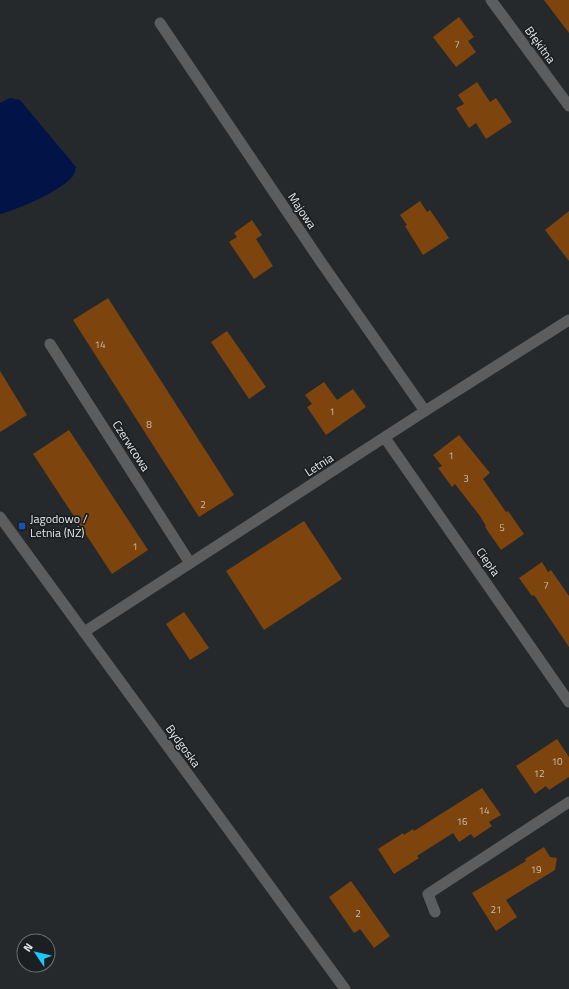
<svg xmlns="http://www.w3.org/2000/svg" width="569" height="989" font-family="'Titillium Web',sans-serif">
<rect width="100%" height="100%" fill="#26292c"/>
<path fill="#011347" d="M10,98L20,100L76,167C75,170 75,174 73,176C61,191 19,209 0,214V103Z"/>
<g fill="#7d440d">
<polygon points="544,0 569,0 569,33"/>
<polygon points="459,17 474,37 468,41 476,52 456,67 433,37"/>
<polygon points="477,82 490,102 496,98 512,122 486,139 476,123 469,128 456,108 464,104 458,95"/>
<polygon points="420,201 427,212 430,210 449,238 423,255 405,226 407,225 400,215"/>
<polygon points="569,211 569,261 545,230"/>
<polygon points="252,220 262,235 256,239 273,266 254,279 229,242 237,237 234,233"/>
<polygon points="108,298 234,495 199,517 73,320"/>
<polygon points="227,331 266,387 249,399 211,342"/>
<polygon points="0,371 27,415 0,432"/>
<polygon points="324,382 337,400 353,389 366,407 326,435 307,407 312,404 305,395"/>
<polygon points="69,430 148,550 112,574 33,454"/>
<polygon points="459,435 490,473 483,479 506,512 508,511 524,534 501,550 485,527 486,526 480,516 455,484 452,487 444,476 438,468 442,466 433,455"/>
<polygon points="304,521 342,579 264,630 226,571"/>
<polygon points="542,562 548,572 551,570 569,596 569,647 534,595 532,596 519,578"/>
<polygon points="184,612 209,648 190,660 166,624"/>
<polygon points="557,739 569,757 569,777 549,790 546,786 535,794 516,766"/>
<polygon points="482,788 501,815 489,822 492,826 474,838 471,834 459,842 453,833 417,856 419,858 394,874 378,849 403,833 404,835 413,829 414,831"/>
<polygon points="544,847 550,857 557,858 555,870 506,900 517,917 496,931 472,893 526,861 525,859"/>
<polygon points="351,881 390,936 374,948 360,929 354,933 329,897"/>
</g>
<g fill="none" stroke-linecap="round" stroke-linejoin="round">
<g stroke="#5b5d5e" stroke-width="11">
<polyline points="491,0 569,106"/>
<polyline points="160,23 321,262 425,411"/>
<polyline points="50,344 190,563"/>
<polyline points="385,438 569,702"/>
<polyline points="84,632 425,411 569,320"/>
<polyline points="435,912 428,894 569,802"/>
</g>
<polyline stroke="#5b5d5e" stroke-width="11" points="0,517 345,989"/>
</g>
<rect fill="#1a4fb4" stroke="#1c1f22" stroke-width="1.5" x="18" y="522" width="8" height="8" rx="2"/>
<g text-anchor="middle" stroke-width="3.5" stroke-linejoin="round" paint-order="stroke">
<g font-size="10" fill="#cbbeb2">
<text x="457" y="48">7</text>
<text x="100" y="348">14</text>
<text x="332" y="415">1</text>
<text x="149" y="428">8</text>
<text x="451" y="459">1</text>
<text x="466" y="482">3</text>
<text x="203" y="508">2</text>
<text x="502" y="531">5</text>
<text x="135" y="550">1</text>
<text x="546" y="589">7</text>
<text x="557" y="765">10</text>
<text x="539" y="777">12</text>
<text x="484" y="814">14</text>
<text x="462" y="825">16</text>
<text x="536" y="873">19</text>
<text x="496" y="913">21</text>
<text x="358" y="917">2</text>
</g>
<g font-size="12" fill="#e5e7e9" stroke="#1c1f22">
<text transform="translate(540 45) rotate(54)" y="4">Błękitna</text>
<text transform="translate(302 211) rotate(56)" y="4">Majowa</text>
<text transform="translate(131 446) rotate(57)" y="4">Czerwcowa</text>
<text transform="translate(319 465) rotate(-33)" y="4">Letnia</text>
<text transform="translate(488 562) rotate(55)" y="4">Ciepła</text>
<text transform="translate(183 746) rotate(54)" y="4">Bydgoska</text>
</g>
<g font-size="12" fill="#e5e7e9" stroke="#1c1f22" text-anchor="start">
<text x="30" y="523">Jagodowo /<tspan x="30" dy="14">Letnia (NŻ)</tspan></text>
</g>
</g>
<g transform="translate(36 953) rotate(305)"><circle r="19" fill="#1c1f22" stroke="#6c6f72"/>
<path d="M0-3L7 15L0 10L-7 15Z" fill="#1dc9fc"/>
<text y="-6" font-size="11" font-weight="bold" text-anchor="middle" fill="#e5e7e9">N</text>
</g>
</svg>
